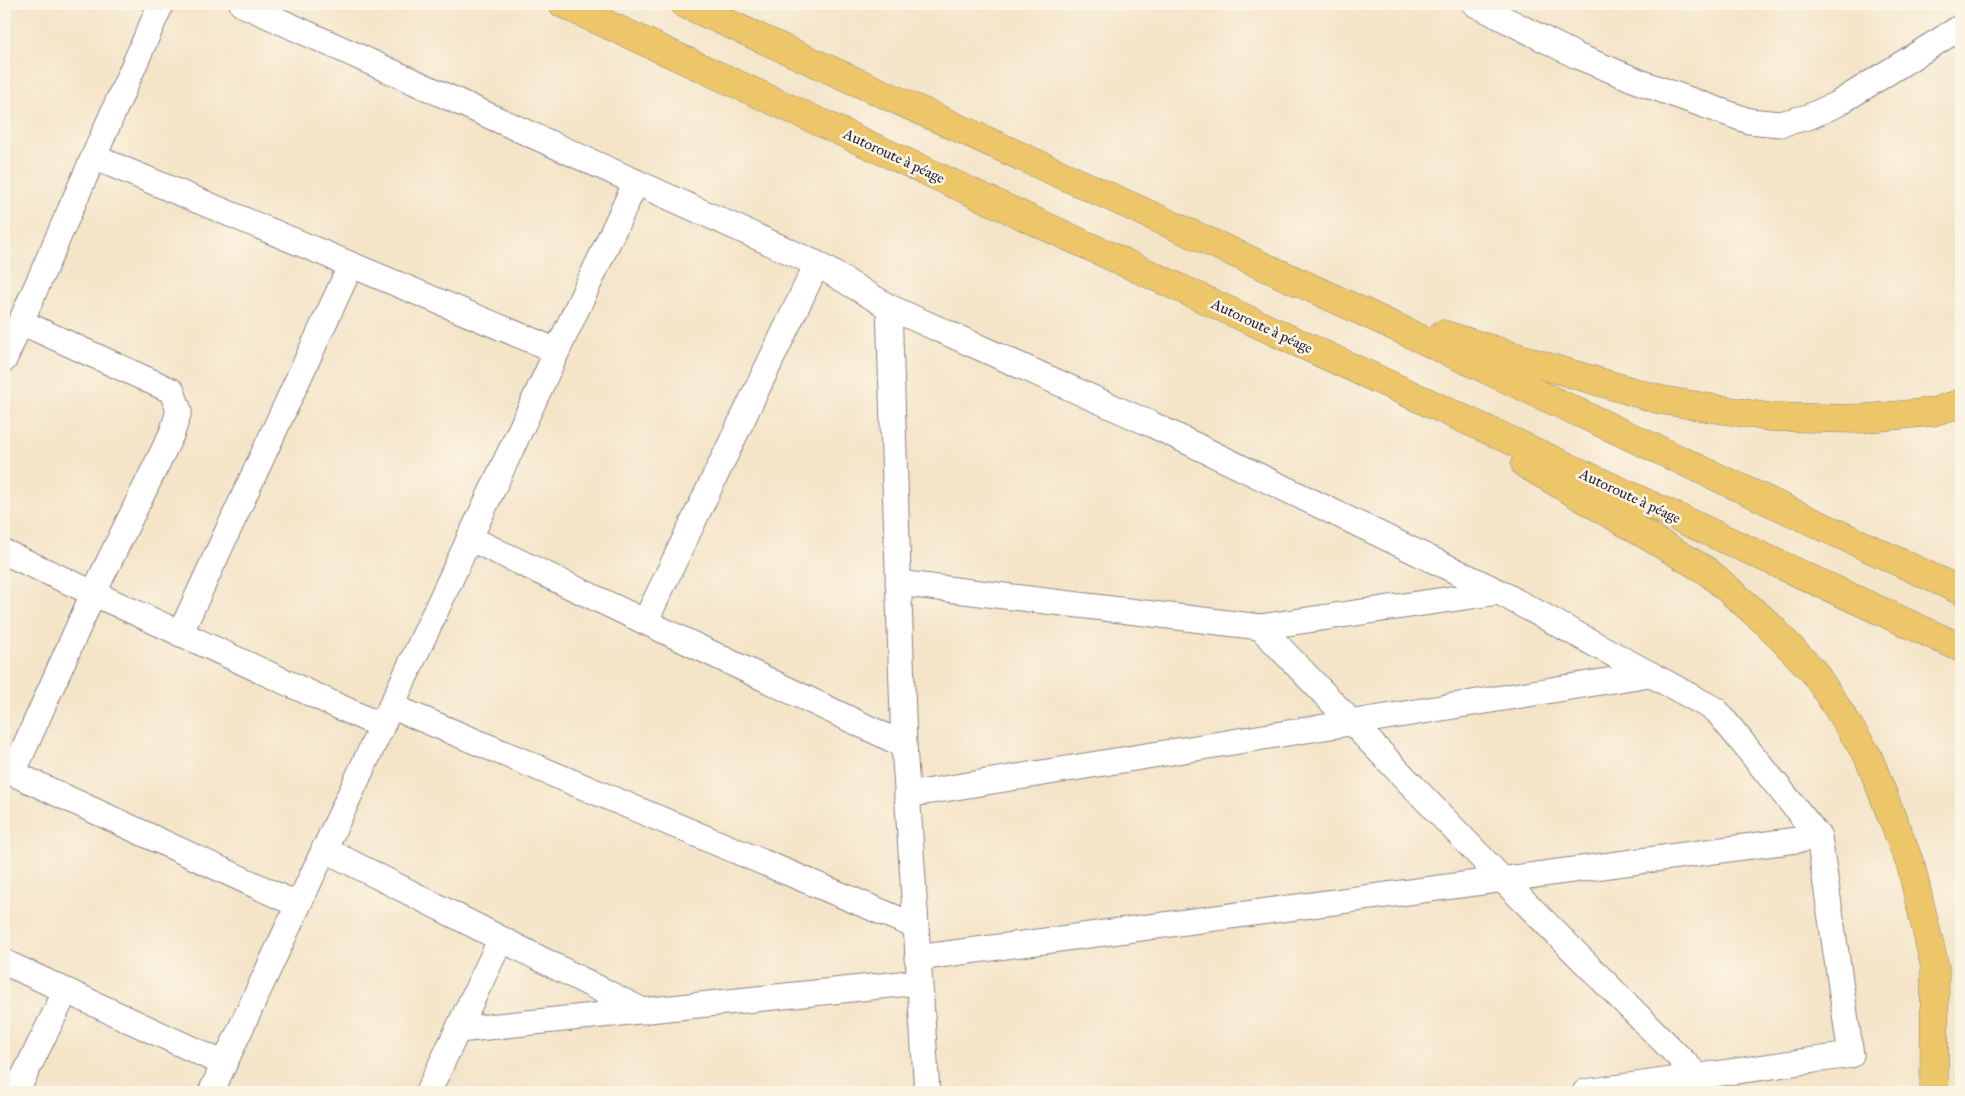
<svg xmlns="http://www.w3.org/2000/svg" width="1965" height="1096" font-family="'IM FELL Great Primer',serif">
<rect width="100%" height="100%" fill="#fcf5e5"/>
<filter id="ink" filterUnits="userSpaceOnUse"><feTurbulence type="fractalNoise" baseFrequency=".02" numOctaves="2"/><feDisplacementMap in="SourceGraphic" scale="10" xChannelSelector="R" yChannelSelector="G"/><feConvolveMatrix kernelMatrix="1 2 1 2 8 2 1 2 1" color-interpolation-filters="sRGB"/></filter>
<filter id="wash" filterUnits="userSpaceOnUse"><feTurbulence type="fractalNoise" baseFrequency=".0096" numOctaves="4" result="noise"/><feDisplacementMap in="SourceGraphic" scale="20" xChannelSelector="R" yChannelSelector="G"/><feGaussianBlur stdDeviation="1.12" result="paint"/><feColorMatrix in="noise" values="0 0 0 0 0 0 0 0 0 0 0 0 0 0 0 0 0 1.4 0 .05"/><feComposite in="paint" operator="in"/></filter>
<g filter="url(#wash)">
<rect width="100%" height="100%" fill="#f4e4c8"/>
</g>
<g filter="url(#ink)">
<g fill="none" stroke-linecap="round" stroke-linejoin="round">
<defs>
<g id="street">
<polyline points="242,4 817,264 889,307 904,745 927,1092"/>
<polyline points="1475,4 1577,56 1645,84 1749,121 1780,124 1808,117 1837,104 1961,27"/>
<polyline points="94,157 557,351"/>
<polyline points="889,307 1153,425 1499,592 1716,710 1819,837 1851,1055 1585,1092"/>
<polyline points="4,360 161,4"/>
<polyline points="469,538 904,745"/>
<polyline points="4,552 381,726"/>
<polyline points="898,583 1260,627 1499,592"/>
<polyline points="645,622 817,264"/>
<polyline points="1260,627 1503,880 1698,1076"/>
<polyline points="180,634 351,265"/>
<polyline points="391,706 915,926"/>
<polyline points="4,769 298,905"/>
<polyline points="13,773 93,594 172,433 179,411 172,391 21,322"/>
<polyline points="907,795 1650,674"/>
<polyline points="324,849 643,1011"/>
<polyline points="917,958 1819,837"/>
<polyline points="4,962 224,1064"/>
<polyline points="459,1030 919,982"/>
<polyline points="16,1092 66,991"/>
<polyline points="211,1092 636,182"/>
<polyline points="428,1092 501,939"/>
</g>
<g id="highway">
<polyline points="563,4 1961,648"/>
<polyline points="685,4 1329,296 1961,591"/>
<polyline points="1443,334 1545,366 1661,400 1769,417 1857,419 1933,412 1961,403"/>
<polyline points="1525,464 1707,571 1767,623 1814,672 1868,756 1911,866 1935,967 1934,1092"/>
</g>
</defs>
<use href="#street" stroke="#8b8382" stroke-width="27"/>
<use href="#highway" stroke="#8b8382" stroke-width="29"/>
<use href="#street" stroke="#fff" stroke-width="25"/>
<use href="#highway" stroke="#ecc669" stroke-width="28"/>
</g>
</g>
<g text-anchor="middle" stroke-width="5" stroke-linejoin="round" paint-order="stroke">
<g font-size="15" fill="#22223b" stroke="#fcf5e5">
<text transform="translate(894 156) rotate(25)" y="5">Autoroute à péage</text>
<text transform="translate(1262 326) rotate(25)" y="5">Autoroute à péage</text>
<text transform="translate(1630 496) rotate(25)" y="5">Autoroute à péage</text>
</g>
</g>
<rect width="1965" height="1096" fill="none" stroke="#fcf5e5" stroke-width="20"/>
</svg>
